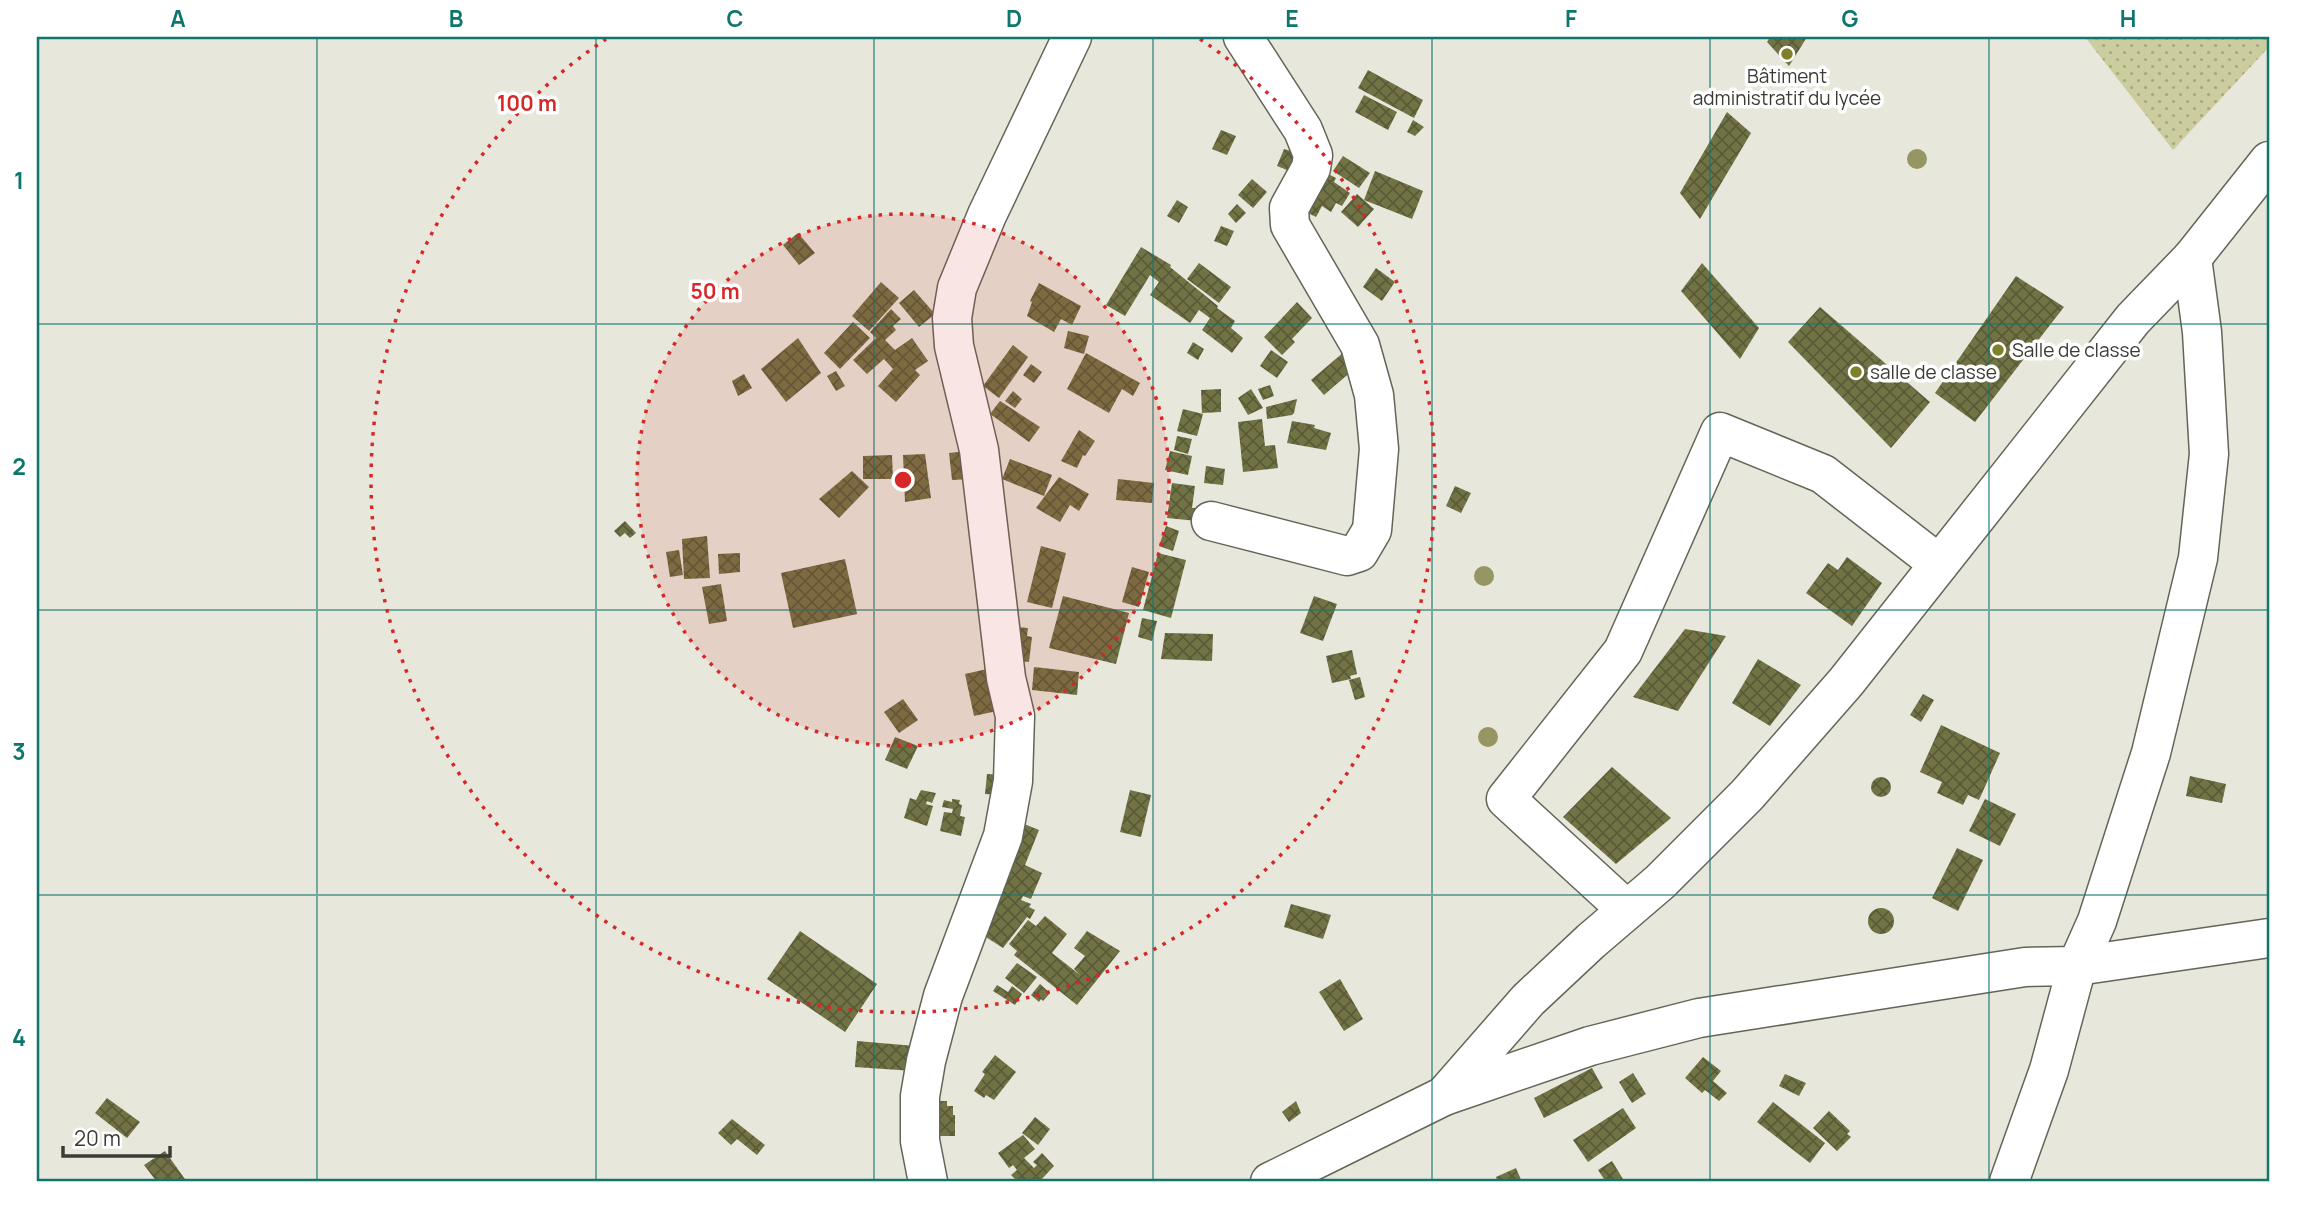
<svg xmlns="http://www.w3.org/2000/svg" width="2306" height="1219" font-family="Manrope,sans-serif">
<defs>
<pattern id="grass-dots" width="8" height="8" patternUnits="userSpaceOnUse" patternTransform="scale(1.75)"><rect width="8" height="8" fill="#cbcd9f"/><path d="M2 2h.1M6 6h.1" fill="none" stroke="#a6a882" stroke-width="1.8" stroke-linecap="round"/></pattern>
<pattern id="building-cross-hatch" width="8" height="8" patternUnits="userSpaceOnUse" patternTransform="scale(1.75)"><rect width="8" height="8" fill="#717345"/><path d="M0 0l8 8M0 8l8-8" fill="none" stroke="#595b38"/></pattern>
</defs>
<rect width="100%" height="100%" fill="#e7e8db"/>
<polygon fill="url(#grass-dots)" points="2085,37 2269,37 2269,47 2173,150"/>
<g fill="url(#building-cross-hatch)">
<polygon points="1770,37 1807,37 1789,66 1767,42"/>
<polygon points="1368,70 1423,100 1414,118 1358,88"/>
<polygon points="1364,95 1397,112 1388,130 1355,112"/>
<polygon points="1727,112 1751,133 1700,219 1680,193"/>
<polygon points="1413,120 1424,127 1415,136 1407,132"/>
<polygon points="1221,130 1236,136 1227,155 1212,149"/>
<polygon points="1284,149 1306,155 1297,174 1277,166"/>
<polygon points="1343,156 1370,173 1359,188 1333,171"/>
<polygon points="1319,169 1336,178 1334,182 1350,193 1342,206 1336,203 1331,212 1322,206 1316,217 1298,208"/>
<polygon points="1375,171 1423,191 1412,219 1364,200"/>
<polygon points="1252,179 1267,192 1253,208 1238,195"/>
<polygon points="1357,194 1374,209 1358,227 1341,212"/>
<polygon points="1177,200 1188,207 1179,223 1167,216"/>
<polygon points="1237,204 1246,213 1236,223 1228,214"/>
<polygon points="1221,226 1234,231 1227,246 1214,241"/>
<polygon points="798,233 815,253 799,265 783,245"/>
<polygon points="1141,247 1171,265 1170,267 1218,306 1217,308 1235,321 1231,328 1243,338 1232,353 1202,330 1210,318 1199,310 1190,323 1150,295 1159,282 1150,275 1125,316 1106,305"/>
<polygon points="1199,263 1231,287 1219,303 1187,279"/>
<polygon points="1702,263 1759,328 1740,359 1681,291"/>
<polygon points="1376,268 1395,282 1382,301 1363,287"/>
<polygon points="2016,276 2064,307 1975,422 1935,393"/>
<polygon points="881,282 899,298 869,331 852,316"/>
<polygon points="1039,283 1081,306 1072,325 1061,319 1054,332 1027,316 1032,302 1030,301"/>
<polygon points="914,290 935,314 919,327 899,303"/>
<polygon points="1297,302 1312,318 1292,339 1295,342 1282,355 1264,337"/>
<polygon points="1820,307 1930,402 1891,448 1788,342"/>
<polygon points="891,309 901,319 893,326 896,330 885,340 895,350 912,338 928,361 915,370 920,375 896,402 878,386 893,369 884,359 867,374 853,360 876,338 870,332"/>
<polygon points="853,322 870,338 840,369 824,353"/>
<polygon points="1068,331 1089,336 1084,354 1064,348"/>
<polygon points="798,338 821,373 786,402 761,369"/>
<polygon points="1193,342 1204,349 1198,360 1187,353"/>
<polygon points="1013,345 1028,357 999,398 983,386"/>
<polygon points="1271,350 1288,362 1277,378 1260,366"/>
<polygon points="1344,352 1354,369 1324,395 1311,380"/>
<polygon points="1086,353 1140,383 1133,396 1122,389 1109,413 1067,389"/>
<polygon points="1031,364 1042,372 1034,383 1023,375"/>
<polygon points="836,371 845,386 836,391 827,376"/>
<polygon points="744,374 752,388 738,396 732,381"/>
<polygon points="1270,385 1274,396 1263,400 1258,389"/>
<polygon points="1221,389 1221,412 1202,413 1201,390"/>
<polygon points="1251,389 1263,408 1248,415 1238,398"/>
<polygon points="1013,391 1022,399 1015,408 1005,401"/>
<polygon points="1297,399 1294,413 1292,415 1267,419 1266,407"/>
<polygon points="1000,401 1040,427 1029,442 990,414"/>
<polygon points="1183,409 1203,414 1197,436 1177,431"/>
<polygon points="1262,419 1265,446 1275,445 1278,468 1243,472 1238,422"/>
<polygon points="1292,421 1315,425 1314,428 1331,433 1326,450 1287,443"/>
<polygon points="1079,430 1095,441 1085,456 1083,455 1077,468 1061,461"/>
<polygon points="1177,436 1192,439 1188,454 1174,450"/>
<polygon points="968,451 972,479 952,480 949,453"/>
<polygon points="1170,451 1192,456 1188,475 1165,470"/>
<polygon points="925,454 931,498 905,502 903,455"/>
<polygon points="892,455 893,479 863,479 863,456"/>
<polygon points="1010,459 1052,475 1044,496 1002,479"/>
<polygon points="1206,466 1225,469 1223,485 1204,483"/>
<polygon points="852,471 869,487 839,518 819,499"/>
<polygon points="1059,477 1089,494 1079,511 1070,505 1060,522 1036,508"/>
<polygon points="1118,479 1154,483 1152,503 1116,500"/>
<polygon points="1172,483 1195,486 1192,508 1198,508 1197,521 1167,518"/>
<polygon points="1455,486 1471,493 1461,513 1446,506"/>
<polygon points="625,521 636,533 630,538 625,533 620,537 614,531"/>
<polygon points="1166,526 1179,531 1173,551 1159,546"/>
<polygon points="707,536 710,578 684,579 682,539"/>
<polygon points="1041,546 1066,553 1052,608 1027,602"/>
<polygon points="679,550 683,575 670,577 666,552"/>
<polygon points="740,553 740,572 719,574 718,554"/>
<polygon points="1158,553 1186,560 1171,618 1143,610"/>
<polygon points="1847,557 1882,583 1852,626 1806,593 1828,563 1838,570"/>
<polygon points="845,559 857,614 793,628 781,573"/>
<polygon points="1132,567 1149,572 1139,607 1122,602"/>
<polygon points="721,584 727,621 709,624 702,587"/>
<polygon points="1063,596 1129,613 1116,664 1049,648"/>
<polygon points="1314,596 1337,604 1323,641 1300,633"/>
<polygon points="1142,618 1157,621 1152,641 1138,637"/>
<polygon points="1015,627 1028,628 1027,636 1032,637 1029,662 1005,659"/>
<polygon points="1685,629 1726,636 1678,711 1633,697"/>
<polygon points="1165,633 1213,634 1212,661 1161,659"/>
<polygon points="1352,650 1357,674 1350,676 1351,679 1332,683 1326,656"/>
<polygon points="1758,659 1801,685 1770,726 1732,703"/>
<polygon points="1034,667 1079,672 1077,695 1032,690"/>
<polygon points="987,669 997,711 974,716 965,674"/>
<polygon points="1360,677 1365,697 1355,700 1349,680"/>
<polygon points="1923,694 1934,700 1921,722 1910,715"/>
<polygon points="903,699 918,720 899,733 884,712"/>
<polygon points="1941,725 2000,753 1979,800 1968,795 1963,805 1937,793 1942,782 1920,772"/>
<polygon points="895,737 918,746 907,769 885,760"/>
<polygon points="1612,767 1671,818 1616,864 1563,817"/>
<polygon points="987,774 1004,775 1001,795 985,794"/>
<polygon points="2190,776 2226,784 2222,803 2186,796"/>
<circle cx="1881" cy="787" r="10"/>
<polygon points="921,790 936,793 932,803 927,801 926,804 933,806 927,826 904,818 910,798 916,800"/>
<polygon points="1130,790 1151,795 1141,837 1120,832"/>
<polygon points="952,799 960,800 959,804 962,805 960,816 965,817 961,836 940,831 944,812 952,813 953,809 942,807 944,800 952,802"/>
<polygon points="1985,799 2016,814 2000,846 1969,831"/>
<polygon points="1017,821 1039,830 1025,865 1042,873 1031,899 1023,896 1021,900 1031,904 1029,907 1035,910 1030,919 1027,917 1003,948 975,930"/>
<polygon points="1957,848 1983,860 1958,911 1932,898"/>
<polygon points="1291,904 1331,915 1323,939 1284,927"/>
<circle cx="1881" cy="921" r="13"/>
<polygon points="1045,916 1067,934 1052,953 1080,975 1074,969 1085,956 1074,948 1087,931 1120,951 1077,1005 1014,955 1017,951 1009,944 1028,920 1036,926"/>
<polygon points="800,931 877,984 845,1032 767,979"/>
<polygon points="1017,963 1037,977 1024,993 1005,978"/>
<polygon points="1340,979 1363,1019 1344,1031 1319,992"/>
<polygon points="1040,984 1050,993 1043,1001 1041,999 1039,1002 1031,995"/>
<polygon points="997,985 1008,992 1012,986 1022,994 1015,1005 993,991"/>
<polygon points="857,1041 915,1046 914,1071 855,1067"/>
<polygon points="995,1055 1016,1072 994,1100 986,1095 984,1098 974,1091 985,1074 982,1072"/>
<polygon points="1703,1057 1721,1071 1713,1081 1727,1093 1719,1101 1705,1090 1702,1093 1685,1078"/>
<polygon points="1592,1068 1603,1088 1544,1118 1534,1098"/>
<polygon points="1633,1073 1646,1094 1632,1103 1619,1082"/>
<polygon points="1785,1074 1806,1083 1799,1096 1779,1086"/>
<polygon points="107,1098 140,1122 127,1138 95,1113"/>
<polygon points="937,1101 947,1101 947,1106 953,1106 953,1115 955,1115 955,1136 930,1136"/>
<polygon points="1296,1101 1301,1113 1289,1122 1282,1112"/>
<polygon points="1773,1102 1825,1143 1810,1163 1757,1122"/>
<polygon points="1623,1108 1636,1128 1588,1162 1573,1140"/>
<polygon points="1829,1111 1850,1131 1847,1134 1851,1137 1837,1151 1813,1128"/>
<polygon points="1035,1117 1050,1129 1038,1145 1022,1133"/>
<polygon points="732,1119 765,1145 757,1155 737,1139 731,1145 718,1133"/>
<polygon points="1023,1135 1035,1149 1024,1158 1034,1168 1037,1165 1033,1162 1042,1153 1054,1166 1039,1182 1018,1182 1011,1175 1017,1170 1013,1165 1009,1168 998,1153"/>
<polygon points="165,1151 187,1182 157,1182 144,1165"/>
<polygon points="1612,1161 1623,1179 1619,1182 1606,1182 1598,1170"/>
<polygon points="1516,1168 1522,1182 1498,1182 1496,1177"/>
</g>
<g fill="none" stroke-linecap="round" stroke-linejoin="round">
<defs>
<g id="minor">
<polyline points="1211,521 1347,556 1359,552 1372,530 1379,449 1374,395 1360,345 1290,225 1289,208 1311,168 1313,155 1303,130 1243,37"/>
<polyline points="1627,910 1506,799 1623,651 1720,432 1823,474 1939,564"/>
<polyline points="1444,1096 1528,1000 1591,941 1660,882 1747,795 1846,682 2133,319 2192,258 2269,161"/>
<polyline points="928,1182 920,1141 920,1096 926,1061 943,996 1003,836 1013,781 1015,716 1006,678 979,450 954,346 952,318 957,288 987,215 1072,37"/>
<polyline points="1270,1182 1444,1096 1590,1046 1699,1018 2025,967 2077,966 2269,938"/>
<polyline points="2009,1182 2049,1070 2077,966 2097,921 2151,753 2198,558 2209,454 2202,332 2192,258"/>
</g>
</defs>
<use href="#minor" stroke="#646559" stroke-width="41"/>
<use href="#minor" stroke="#fff" stroke-width="38"/>
</g>
<g fill="#959663">
<circle cx="1917" cy="159" r="10"/>
<circle cx="1484" cy="576" r="10"/>
<circle cx="1488" cy="737" r="10"/>
</g>
<path fill="none" stroke="#0f766e" stroke-width="2" stroke-opacity="0.55" d="M317,37V1182M596,37V1182M874,37V1182M1153,37V1182M1432,37V1182M1710,37V1182M1989,37V1182M37,324H2269M37,610H2269M37,895H2269"/>
<circle cx="903" cy="480" r="266" fill="#d62828" fill-opacity=".12"/>
<g fill="none" stroke="#d62828" stroke-width="3.5" stroke-dasharray="3.5 7">
<circle cx="903" cy="480" r="266"/>
<path d="M1200 39A532 532 0 1 1 606 39"/>
</g>
<g fill="#7e802a" stroke="#fff" stroke-width="2.5">
<circle cx="1787" cy="54" r="7"/>
<circle cx="1998" cy="350" r="7"/>
<circle cx="1856" cy="372" r="7"/>
</g>
<g text-anchor="middle" stroke-width="7" stroke-linejoin="round" paint-order="stroke">
<g font-size="19" fill="#3b3b36" stroke="#fff" text-anchor="start">
<text x="1787" y="83" text-anchor="middle">Bâtiment<tspan x="1787" dy="22">administratif du lycée</tspan></text>
<text x="2012" y="357">Salle de classe</text>
<text x="1870" y="379">salle de classe</text>
</g>
</g>
<circle cx="903" cy="480" r="10" fill="#d62828" stroke="#fff" stroke-width="3.5"/>
<g font-size="21" text-anchor="middle" font-weight="bold" fill="#d62828" stroke="#fff" stroke-width="7" stroke-linejoin="round" paint-order="stroke">
<text x="527" y="111">100 m</text>
<text x="715" y="299">50 m</text>
</g>
<rect width="2306" height="1219" fill="none" stroke="#ffffff" stroke-width="77"/>
<path d="M63 1146v10h107v-10" fill="none" stroke="#3b3b36" stroke-width="3.5"/>
<text x="74" y="1146" font-size="21" fill="#3b3b36" stroke="#ffffff" stroke-width="5" paint-order="stroke">20 m</text>
<rect x="38" y="38" width="2230" height="1142" fill="none" stroke="#0f766e" stroke-width="2.5"/>
<g font-size="23" text-anchor="middle" font-weight="bold" fill="#0f766e">
<text x="178" y="27">A</text>
<text x="456" y="27">B</text>
<text x="735" y="27">C</text>
<text x="1014" y="27">D</text>
<text x="1292" y="27">E</text>
<text x="1571" y="27">F</text>
<text x="1850" y="27">G</text>
<text x="2128" y="27">H</text>
<text x="19" y="189">1</text>
<text x="19" y="475">2</text>
<text x="19" y="760">3</text>
<text x="19" y="1046">4</text>
</g>
</svg>
